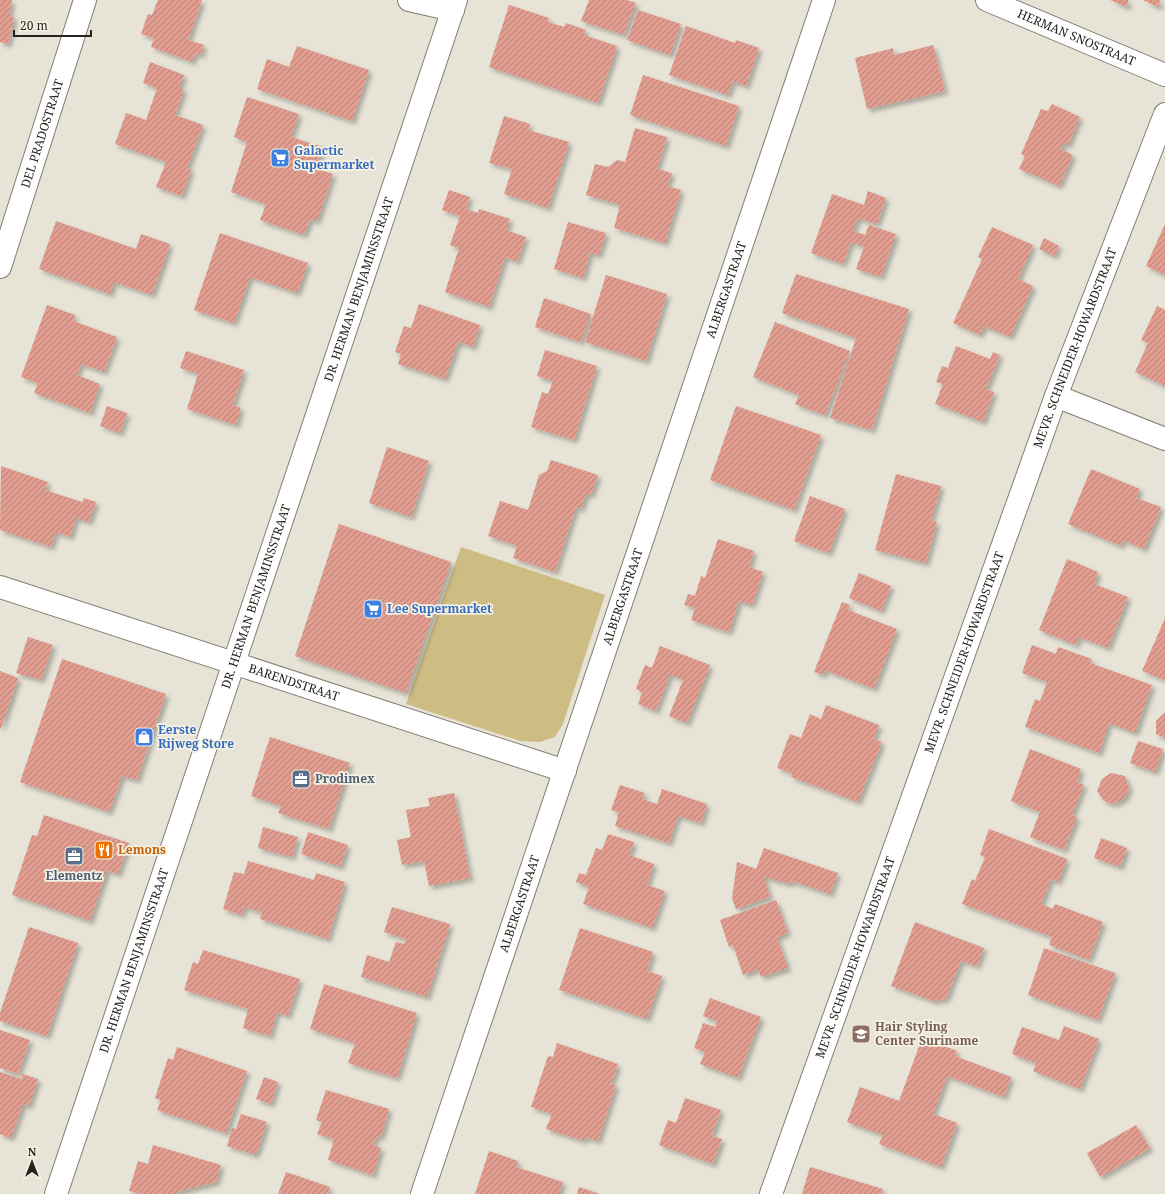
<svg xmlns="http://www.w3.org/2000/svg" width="1165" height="1194" font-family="'Noto Serif',serif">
<defs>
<pattern id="building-hatch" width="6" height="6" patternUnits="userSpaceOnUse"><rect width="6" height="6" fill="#e19d8f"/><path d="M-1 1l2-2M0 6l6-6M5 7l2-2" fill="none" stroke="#b68074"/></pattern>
<filter id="shadow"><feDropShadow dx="3.5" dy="3.5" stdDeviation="2" flood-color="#0004"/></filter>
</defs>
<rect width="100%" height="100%" fill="#e7e3d6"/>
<polygon fill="#cebd82" points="461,547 605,595 563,724 555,737 540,742 520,741 406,704"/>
<g fill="url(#building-hatch)" filter="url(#shadow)">
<polygon points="0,0 12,0 9,16 14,17 8,44 0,42"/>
<polygon points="158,0 202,0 188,40 204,45 201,55 195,53 192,62 151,47 154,38 141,34 148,14 152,15"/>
<polygon points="589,0 627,0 636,3 624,35 581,21"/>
<polygon points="1110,0 1129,0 1126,7"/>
<polygon points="1143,0 1161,0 1158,7"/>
<polygon points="509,5 549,18 548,22 564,27 566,23 586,30 584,35 617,46 598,103 489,67"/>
<polygon points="638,10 681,24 670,55 627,40"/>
<polygon points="686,26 735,43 736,40 759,48 746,86 733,81 728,95 669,75"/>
<polygon points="933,45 945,91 867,109 855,58 893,48 894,55"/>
<polygon points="297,46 369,70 352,121 257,89 267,59 289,67"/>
<polygon points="150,62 184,75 179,88 184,89 175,115 203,125 187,168 191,169 182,196 156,187 166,162 115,144 126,113 146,120 157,88 143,83"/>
<polygon points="643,75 739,106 726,146 630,115"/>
<polygon points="247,97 299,114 291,137 323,147 315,168 333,174 317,221 310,219 304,235 260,220 266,204 231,192 247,142 234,137"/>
<polygon points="1052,104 1080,117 1068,145 1063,143 1061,149 1073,155 1059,186 1019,169 1025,156 1021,154 1041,109 1048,111"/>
<polygon points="504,116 530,124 528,130 569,142 548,208 504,194 512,169 489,163"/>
<polygon points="635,128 667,137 657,169 672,173 667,186 681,190 665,243 614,228 620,205 586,195 595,164 608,167 617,160 625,162"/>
<polygon points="449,190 470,197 466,209 478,213 479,209 510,219 506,230 526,237 517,262 505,257 489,307 445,292 459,248 450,245 460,216 442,210"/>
<polygon points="868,191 886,198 877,224 858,218 853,231 865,235 869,225 896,234 881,277 856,269 864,247 851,242 843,264 811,253 832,194 864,205"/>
<polygon points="56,221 136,249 141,234 170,244 152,295 114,282 110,294 39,269"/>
<polygon points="568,222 606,233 599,255 590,253 583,278 554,269"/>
<polygon points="1165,224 1165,275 1146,266"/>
<polygon points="992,227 1033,245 1018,279 1033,286 1010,337 984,326 980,335 953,323 982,259 978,257"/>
<polygon points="220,233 308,263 297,293 250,277 234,323 194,310"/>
<polygon points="1044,238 1059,246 1054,256 1039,249"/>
<polygon points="796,274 909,309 872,430 830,418 856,338 782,313"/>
<polygon points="606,275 667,294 646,361 585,342"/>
<polygon points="544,298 591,314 581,342 535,327"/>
<polygon points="419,304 480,325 473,347 458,342 445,379 398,364 401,354 395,352 404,326 411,328"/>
<polygon points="47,305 75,315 73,321 117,337 104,372 81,364 77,375 100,384 90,413 34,393 38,383 21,377"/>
<polygon points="1157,306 1165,310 1165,386 1135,372 1148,343 1141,340"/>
<polygon points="775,322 850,351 825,415 795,404 799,395 753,377"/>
<polygon points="956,346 990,359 993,352 1000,355 986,389 994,392 983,422 935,404 943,384 936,382 942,366 948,368"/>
<polygon points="545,350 597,366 574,440 531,427 542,392 548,394 553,381 537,376"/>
<polygon points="186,351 244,370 233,405 241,408 236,425 187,409 198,374 180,368"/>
<polygon points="107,406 127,413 120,433 100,426"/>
<polygon points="736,406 821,435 794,510 710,480"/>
<polygon points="387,447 429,461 411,517 369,503"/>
<polygon points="551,460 598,475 591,495 586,494 581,509 576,507 555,572 513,558 517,546 488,536 500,501 528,510 539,475 547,471"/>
<polygon points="1,466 48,482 45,490 82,502 84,498 96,502 89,522 76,518 70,537 56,532 51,547 0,530"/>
<polygon points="1091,469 1140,489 1136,498 1161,507 1144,549 1123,540 1121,546 1068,524"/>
<polygon points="896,474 941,486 931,521 937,522 926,563 875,550"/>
<polygon points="810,496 845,509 829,553 794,541"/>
<polygon points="339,524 451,562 406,693 295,656"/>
<polygon points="718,539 754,551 749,567 763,572 752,605 739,601 729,632 691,620 695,608 684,605 688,594 695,596 701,576 705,578"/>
<polygon points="1067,559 1098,572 1094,584 1128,597 1108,648 1079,637 1076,645 1039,630"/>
<polygon points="859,573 891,586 881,611 849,598"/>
<polygon points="842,602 850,605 848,610 897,629 874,689 825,670 823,675 814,672"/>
<polygon points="1165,618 1165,680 1142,671"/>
<polygon points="28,637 53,645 41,680 16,673"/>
<polygon points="1032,645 1056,654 1058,647 1092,659 1090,663 1152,685 1135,733 1109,723 1099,753 1025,727 1035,699 1040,701 1047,682 1022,673"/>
<polygon points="660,646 710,665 687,723 669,716 683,680 670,674 656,711 638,704 642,693 636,688 645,665 652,668"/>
<polygon points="62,659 166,694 137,780 122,776 109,812 20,782"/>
<polygon points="0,671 18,678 1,729 0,728"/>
<polygon points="826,705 879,725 874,739 882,742 858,802 791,777 792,773 777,768 790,734 801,738 810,714 821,719"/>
<polygon points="1164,713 1165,714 1165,738 1156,734 1156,721"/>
<polygon points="270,737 350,763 329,829 278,813 281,806 251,796"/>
<polygon points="1138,741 1163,749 1155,772 1130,763"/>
<polygon points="1030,749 1081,769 1077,782 1084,785 1072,815 1077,817 1064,850 1030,837 1040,812 1011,801"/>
<polygon points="1111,773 1125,776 1129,789 1125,798 1114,804 1104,801 1097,791 1102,779"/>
<polygon points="620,785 645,793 642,799 657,804 662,789 707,804 701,823 678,816 669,843 615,826 619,812 611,810"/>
<polygon points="454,793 470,878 429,886 424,861 402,865 397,840 411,837 406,810 430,806 428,798"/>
<polygon points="44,815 129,843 118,874 107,870 90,921 12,895 32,835 37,836"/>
<polygon points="263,827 298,837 292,857 258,848"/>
<polygon points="989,829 1067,859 1058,882 1051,879 1041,904 1053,909 1055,904 1103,922 1089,960 1049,945 1052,937 962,904 972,879 975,881 985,857 980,855"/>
<polygon points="308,832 348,845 340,867 301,854"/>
<polygon points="608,834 634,842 629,855 654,864 647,885 665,891 652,928 583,904 589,887 576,882 579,873 586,875 596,848 602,850"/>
<polygon points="1101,838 1127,848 1120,867 1094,858"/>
<polygon points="764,848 838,873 830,894 792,881 790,884 764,877 770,897 736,909 732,898 737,862 756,869"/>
<polygon points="248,861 314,880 316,873 345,882 328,939 260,919 262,912 244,907 242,915 223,909 234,872 244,874"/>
<polygon points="776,900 788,933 777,937 788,968 761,977 758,969 743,975 733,945 729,947 720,920"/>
<polygon points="392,907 450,924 427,997 361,977 367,955 389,962 396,942 404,944 406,939 384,932"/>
<polygon points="915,922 984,948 977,966 961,961 946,999 933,1001 891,986"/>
<polygon points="29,927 78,943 47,1036 0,1021 0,1013"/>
<polygon points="580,928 653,952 647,971 662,976 647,1019 559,990"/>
<polygon points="1044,948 1115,973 1098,1020 1028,995"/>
<polygon points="203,950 300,979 288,1016 277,1012 270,1036 243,1028 248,1009 184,990 193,962 198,964"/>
<polygon points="324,984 417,1013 397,1078 348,1063 355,1043 310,1029"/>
<polygon points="710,998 761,1017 738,1078 700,1064 705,1052 694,1048 703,1023 715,1027 717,1021 703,1016"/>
<polygon points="1064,1026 1099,1039 1080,1089 1033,1071 1036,1063 1012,1054 1022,1027 1059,1040"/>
<polygon points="0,1030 30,1040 18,1074 0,1068"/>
<polygon points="922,1038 957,1051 955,1056 1011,1077 1004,1097 947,1076 933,1114 957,1123 941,1167 879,1144 883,1135 847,1122 860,1087 899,1101"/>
<polygon points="557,1043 618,1064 611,1084 616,1085 598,1141 585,1137 584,1141 546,1129 552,1114 531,1107 548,1056 553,1057"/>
<polygon points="177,1047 247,1071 226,1133 157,1110 161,1100 155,1098 168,1058 173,1060"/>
<polygon points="0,1072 21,1079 23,1074 38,1079 29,1106 23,1104 11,1138 0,1134"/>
<polygon points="264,1077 278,1082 271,1104 256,1099"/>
<polygon points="326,1090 389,1109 381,1137 377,1136 373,1145 381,1148 373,1175 328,1160 334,1139 317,1134 322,1122 316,1120"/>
<polygon points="685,1098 721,1110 712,1136 722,1139 713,1164 659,1145 668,1120 676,1123"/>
<polygon points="241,1114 267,1122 256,1155 227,1146 232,1128 236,1129"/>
<polygon points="1136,1125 1150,1148 1100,1177 1087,1153"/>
<polygon points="153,1145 221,1165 216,1182 177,1192 176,1194 141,1194 129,1191 138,1161 148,1164"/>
<polygon points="489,1151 518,1161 516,1167 563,1182 559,1194 475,1194"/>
<polygon points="810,1167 883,1189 882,1194 802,1194"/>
<polygon points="286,1172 330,1187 327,1194 278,1194"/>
<polygon points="579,1187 600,1194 577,1194"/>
</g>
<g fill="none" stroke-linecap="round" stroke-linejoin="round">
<defs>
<g id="minor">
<polyline points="409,0 453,10"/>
<path id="s1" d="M987,0L1165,75"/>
<path id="s2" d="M0,267L85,0"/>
<polyline points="1056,396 1165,439"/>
<path id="s3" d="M0,587L565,771"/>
<path id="s4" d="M56,1194L456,0"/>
<path id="s5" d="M422,1194L824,0"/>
<path id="s6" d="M771,1194L1056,396L1165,114"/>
</g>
</defs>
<use href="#minor" stroke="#827f73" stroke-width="24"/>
<use href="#minor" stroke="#fff" stroke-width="22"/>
</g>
<defs>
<symbol id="supermarket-square" viewBox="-11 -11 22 22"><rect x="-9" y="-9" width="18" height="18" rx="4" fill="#3f7fe0" stroke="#f5f1e3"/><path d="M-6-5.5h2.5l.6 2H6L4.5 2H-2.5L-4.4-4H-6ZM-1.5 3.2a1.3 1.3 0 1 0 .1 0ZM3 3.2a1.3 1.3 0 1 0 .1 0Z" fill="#fff"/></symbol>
<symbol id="shop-square" viewBox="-11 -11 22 22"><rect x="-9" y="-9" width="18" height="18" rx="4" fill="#3f7fe0" stroke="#f5f1e3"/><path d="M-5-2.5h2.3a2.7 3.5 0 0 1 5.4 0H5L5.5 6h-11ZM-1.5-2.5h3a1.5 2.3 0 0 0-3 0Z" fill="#fff"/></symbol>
<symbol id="office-square" viewBox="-11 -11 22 22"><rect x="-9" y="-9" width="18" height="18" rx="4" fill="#5c6f8a" stroke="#f5f1e3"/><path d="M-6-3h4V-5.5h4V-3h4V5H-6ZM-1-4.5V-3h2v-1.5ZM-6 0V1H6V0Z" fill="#fff"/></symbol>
<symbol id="restaurant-square" viewBox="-11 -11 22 22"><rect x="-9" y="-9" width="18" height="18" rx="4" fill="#e8710a" stroke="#f5f1e3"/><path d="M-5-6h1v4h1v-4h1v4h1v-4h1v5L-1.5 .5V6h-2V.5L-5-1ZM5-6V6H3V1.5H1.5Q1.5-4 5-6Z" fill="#fff"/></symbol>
<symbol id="school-square" viewBox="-11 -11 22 22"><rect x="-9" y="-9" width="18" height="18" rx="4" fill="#8d6e63" stroke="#f5f1e3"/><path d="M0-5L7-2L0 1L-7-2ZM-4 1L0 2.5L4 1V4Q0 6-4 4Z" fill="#fff"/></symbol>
</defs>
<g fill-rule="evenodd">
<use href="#supermarket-square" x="269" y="147" width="22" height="22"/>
<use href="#supermarket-square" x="362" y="598" width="22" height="22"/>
<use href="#shop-square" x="133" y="726" width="22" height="22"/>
<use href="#office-square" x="290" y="768" width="22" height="22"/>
<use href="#restaurant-square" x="93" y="839" width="22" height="22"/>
<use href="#office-square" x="63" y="845" width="22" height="22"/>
<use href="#school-square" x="850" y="1023" width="22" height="22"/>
</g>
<g text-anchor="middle" stroke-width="3.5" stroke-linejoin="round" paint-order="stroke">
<g font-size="12" fill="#24231e" stroke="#f5f1e3">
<text dy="4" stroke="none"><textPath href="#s1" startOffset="97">HERMAN SNOSTRAAT</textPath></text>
<text dy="4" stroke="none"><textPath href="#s2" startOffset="140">DEL PRADOSTRAAT</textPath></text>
<text dy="4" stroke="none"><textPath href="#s4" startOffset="954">DR. HERMAN BENJAMINSSTRAAT</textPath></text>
<text dy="4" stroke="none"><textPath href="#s5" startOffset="954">ALBERGASTRAAT</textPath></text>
<text dy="4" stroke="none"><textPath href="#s6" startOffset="899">MEVR. SCHNEIDER-HOWARDSTRAAT</textPath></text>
<text dy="4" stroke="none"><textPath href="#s4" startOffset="630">DR. HERMAN BENJAMINSSTRAAT</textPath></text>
<text dy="4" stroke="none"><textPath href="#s5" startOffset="630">ALBERGASTRAAT</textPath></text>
<text dy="4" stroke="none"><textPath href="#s6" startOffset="575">MEVR. SCHNEIDER-HOWARDSTRAAT</textPath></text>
<text dy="4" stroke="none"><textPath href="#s3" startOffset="309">BARENDSTRAAT</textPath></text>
<text dy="4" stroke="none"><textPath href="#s5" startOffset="306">ALBERGASTRAAT</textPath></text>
<text dy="4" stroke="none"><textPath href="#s6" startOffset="251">MEVR. SCHNEIDER-HOWARDSTRAAT</textPath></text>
<text dy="4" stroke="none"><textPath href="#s4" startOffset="246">DR. HERMAN BENJAMINSSTRAAT</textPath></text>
</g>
<g font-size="12" font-weight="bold" fill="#366cbe" stroke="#f5f1e3" text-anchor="start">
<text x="294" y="155">Galactic<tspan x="294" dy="14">Supermarket</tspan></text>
<text x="387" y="613">Lee Supermarket</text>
<text x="158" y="734">Eerste<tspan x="158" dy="14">Rijweg Store</tspan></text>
</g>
<g font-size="12" font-weight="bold" fill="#4e5e75" stroke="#f5f1e3" text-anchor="start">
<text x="315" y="783">Prodimex</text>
<text x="74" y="880" text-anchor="middle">Elementz</text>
</g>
<g font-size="12" font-weight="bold" fill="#c56008" stroke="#f5f1e3" text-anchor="start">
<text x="118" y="854">Lemons</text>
</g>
<g font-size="12" font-weight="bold" fill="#785e54" stroke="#f5f1e3" text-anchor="start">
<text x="875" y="1031">Hair Styling<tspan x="875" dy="14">Center Suriname</tspan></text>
</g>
</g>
<g transform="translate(32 1162)" stroke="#f5f1e3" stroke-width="3" paint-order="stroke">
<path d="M0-3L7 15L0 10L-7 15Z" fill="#24231e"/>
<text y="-6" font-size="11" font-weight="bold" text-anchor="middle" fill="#24231e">N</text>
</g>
<path d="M14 30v6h77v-6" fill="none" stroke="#24231e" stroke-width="2"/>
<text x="20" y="30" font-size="12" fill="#24231e" stroke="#f5f1e3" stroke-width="3" paint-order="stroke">20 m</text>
</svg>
